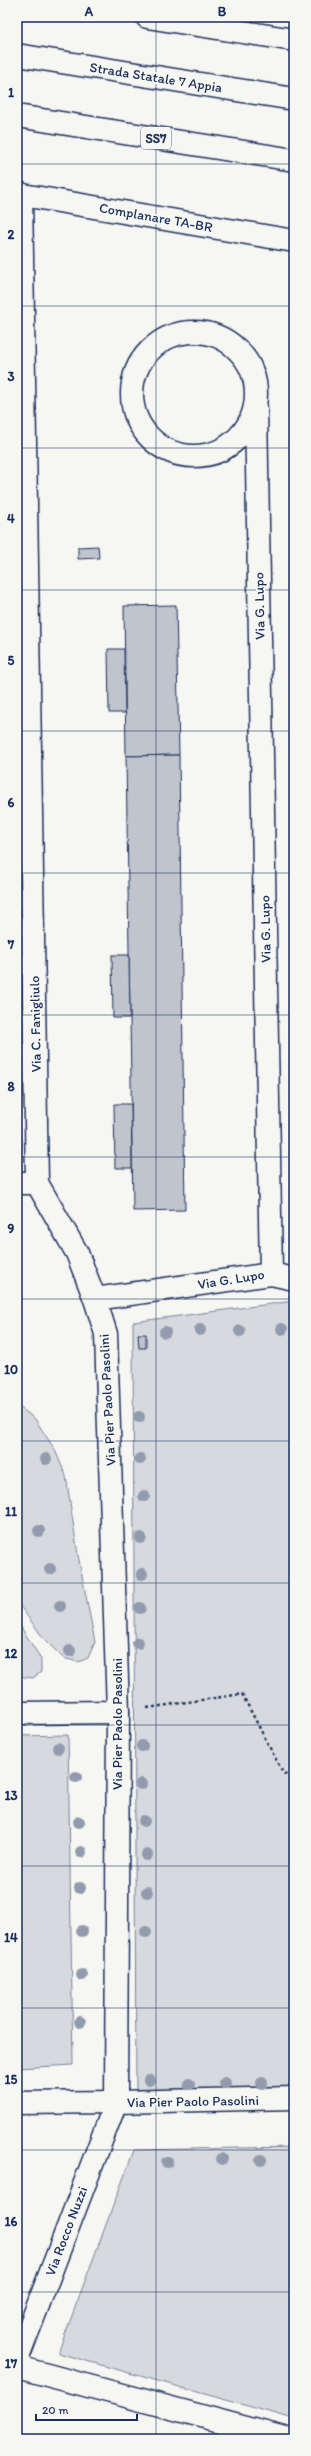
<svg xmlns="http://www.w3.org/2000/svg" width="311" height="2456" font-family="Itim,sans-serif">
<rect width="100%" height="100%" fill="#f6f6f2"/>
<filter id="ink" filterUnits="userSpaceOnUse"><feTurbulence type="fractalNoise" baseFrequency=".025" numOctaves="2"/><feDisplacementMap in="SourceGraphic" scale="8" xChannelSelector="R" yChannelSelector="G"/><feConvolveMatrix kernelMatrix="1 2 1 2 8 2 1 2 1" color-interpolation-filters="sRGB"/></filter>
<g filter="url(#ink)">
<g fill="#d6d9dd" stroke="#78849e">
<polygon points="294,1301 294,2099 136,2102 133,1322"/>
<polygon points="17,1405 35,1419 55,1450 66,1476 78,1555 95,1642 88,1658 78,1662 63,1658 44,1639 17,1602"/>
<polygon points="17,1621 41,1659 41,1672 33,1678 17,1676"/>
<polygon points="68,1735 73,2065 17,2068 17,1736"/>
<polygon points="294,2147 294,2419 58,2353 134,2150"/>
</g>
<g fill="#c0c4cd" stroke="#1b2f5e">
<polygon points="98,546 99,558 78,559 78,547"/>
<polygon points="176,605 179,755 126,756 124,606"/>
<polygon points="108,649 124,649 125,713 109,713"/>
<polygon points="179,755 185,1210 133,1211 126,756"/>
<polygon points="112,955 129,955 130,1018 113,1018"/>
<polygon points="114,1104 131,1104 132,1168 115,1168"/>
<polygon points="138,1334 146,1334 146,1348 139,1348"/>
</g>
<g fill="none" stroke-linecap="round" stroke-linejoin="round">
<defs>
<g id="minor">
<polyline points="147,17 294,40"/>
<polyline points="17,194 294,241"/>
<polyline points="21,194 37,1183 77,1253 95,1299 106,1334 118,1712 116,2102 294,2098"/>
<circle cx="194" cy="394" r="62"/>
<polyline points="17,1183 37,1183"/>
<polyline points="271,1274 294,1279"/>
<polyline points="95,1299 271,1274 256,408"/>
<polyline points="17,1713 118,1712"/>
<polyline points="17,2103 116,2102 17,2360"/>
<polyline points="17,2367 288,2439"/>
</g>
<g id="trunk">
<polyline points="17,55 294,99"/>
<polyline points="17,116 294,160"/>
</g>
</defs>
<use href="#minor" stroke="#1b2f5e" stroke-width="25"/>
<use href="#trunk" stroke="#1b2f5e" stroke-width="25"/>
<polyline stroke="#1b2f5e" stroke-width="2.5" stroke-dasharray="3 3" stroke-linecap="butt" points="147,1708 242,1694 283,1773 294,1779"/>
<use href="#minor" stroke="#f6f6f2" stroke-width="22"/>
<use href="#trunk" stroke="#f6f6f2" stroke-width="22"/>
</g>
<g fill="#929bae">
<circle cx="282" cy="1329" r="6"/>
<circle cx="200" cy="1330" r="6"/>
<circle cx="240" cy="1331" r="6"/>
<circle cx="165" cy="1332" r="6"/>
<circle cx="139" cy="1417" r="6"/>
<circle cx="46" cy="1459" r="6"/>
<circle cx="140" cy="1459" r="6"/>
<circle cx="144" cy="1496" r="6"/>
<circle cx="39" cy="1531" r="6"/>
<circle cx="141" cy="1538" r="6"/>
<circle cx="50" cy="1569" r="6"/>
<circle cx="142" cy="1574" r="6"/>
<circle cx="60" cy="1606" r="6"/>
<circle cx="140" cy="1608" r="6"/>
<circle cx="138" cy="1643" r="6"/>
<circle cx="70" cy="1651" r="6"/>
<circle cx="142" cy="1746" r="6"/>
<circle cx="58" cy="1748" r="6"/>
<circle cx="76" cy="1777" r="6"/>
<circle cx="141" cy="1784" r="6"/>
<circle cx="144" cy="1821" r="6"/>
<circle cx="79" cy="1822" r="6"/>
<circle cx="81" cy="1852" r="6"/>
<circle cx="147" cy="1855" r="6"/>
<circle cx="80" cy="1888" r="6"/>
<circle cx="147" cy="1892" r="6"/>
<circle cx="82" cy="1931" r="6"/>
<circle cx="146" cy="1932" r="6"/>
<circle cx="82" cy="1975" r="6"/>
<circle cx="80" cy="2022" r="6"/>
<circle cx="149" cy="2080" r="6"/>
<circle cx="225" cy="2083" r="6"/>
<circle cx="262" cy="2083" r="6"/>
<circle cx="189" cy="2084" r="6"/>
<circle cx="222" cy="2159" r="6"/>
<circle cx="261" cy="2160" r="6"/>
<circle cx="167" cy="2162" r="6"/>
</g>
</g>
<path fill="none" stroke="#1b2f5e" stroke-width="1" stroke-opacity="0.55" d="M156,17V2439M17,164H294M17,306H294M17,448H294M17,590H294M17,731H294M17,873H294M17,1015H294M17,1157H294M17,1299H294M17,1441H294M17,1583H294M17,1725H294M17,1866H294M17,2008H294M17,2150H294M17,2292H294"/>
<g text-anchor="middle" stroke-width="4" stroke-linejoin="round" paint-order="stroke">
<rect fill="#f6f6f2" stroke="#5d6b8a" stroke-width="1" x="141" y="127" width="30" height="22" rx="3"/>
<g font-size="13" font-weight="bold" fill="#1b2f5e">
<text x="156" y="143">SS7</text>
</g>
<g font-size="14" fill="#1b2f5e" stroke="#f6f6f2">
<text transform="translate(156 77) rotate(9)" y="5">Strada Statale 7 Appia</text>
<text transform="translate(156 217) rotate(10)" y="5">Complanare TA-BR</text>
<text transform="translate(259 606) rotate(-91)" y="5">Via G. Lupo</text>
<text transform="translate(265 929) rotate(-91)" y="5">Via G. Lupo</text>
<text transform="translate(35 1024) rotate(-91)" y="5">Via C. Fanigliulo</text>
<text transform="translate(231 1279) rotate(-9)" y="5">Via G. Lupo</text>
<text transform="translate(107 1400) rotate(-93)" y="5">Via Pier Paolo Pasolini</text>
<text transform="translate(117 1724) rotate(-90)" y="5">Via Pier Paolo Pasolini</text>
<text transform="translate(193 2101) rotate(-1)" y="5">Via Pier Paolo Pasolini</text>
<text transform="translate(66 2231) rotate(-69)" y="5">Via Rocco Nuzzi</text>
</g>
</g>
<rect width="311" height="2456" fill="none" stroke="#f6f6f2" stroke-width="44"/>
<path d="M36 2414v6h101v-6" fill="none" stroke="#1b2f5e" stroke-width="2"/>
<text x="42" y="2414" font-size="12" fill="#1b2f5e" stroke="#f6f6f2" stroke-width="3" paint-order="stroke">20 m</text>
<rect x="22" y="22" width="267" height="2412" fill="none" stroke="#1b2f5e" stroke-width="1.5"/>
<g font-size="13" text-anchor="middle" font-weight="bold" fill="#1b2f5e">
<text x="89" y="16">A</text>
<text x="222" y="16">B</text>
<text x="11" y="97">1</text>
<text x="11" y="239">2</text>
<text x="11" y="381">3</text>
<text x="11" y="523">4</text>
<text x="11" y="665">5</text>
<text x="11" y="807">6</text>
<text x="11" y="949">7</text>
<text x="11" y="1091">8</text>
<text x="11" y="1233">9</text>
<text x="11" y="1374">10</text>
<text x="11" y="1516">11</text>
<text x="11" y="1658">12</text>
<text x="11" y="1800">13</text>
<text x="11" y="1942">14</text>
<text x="11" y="2084">15</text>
<text x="11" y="2226">16</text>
<text x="11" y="2368">17</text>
</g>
</svg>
